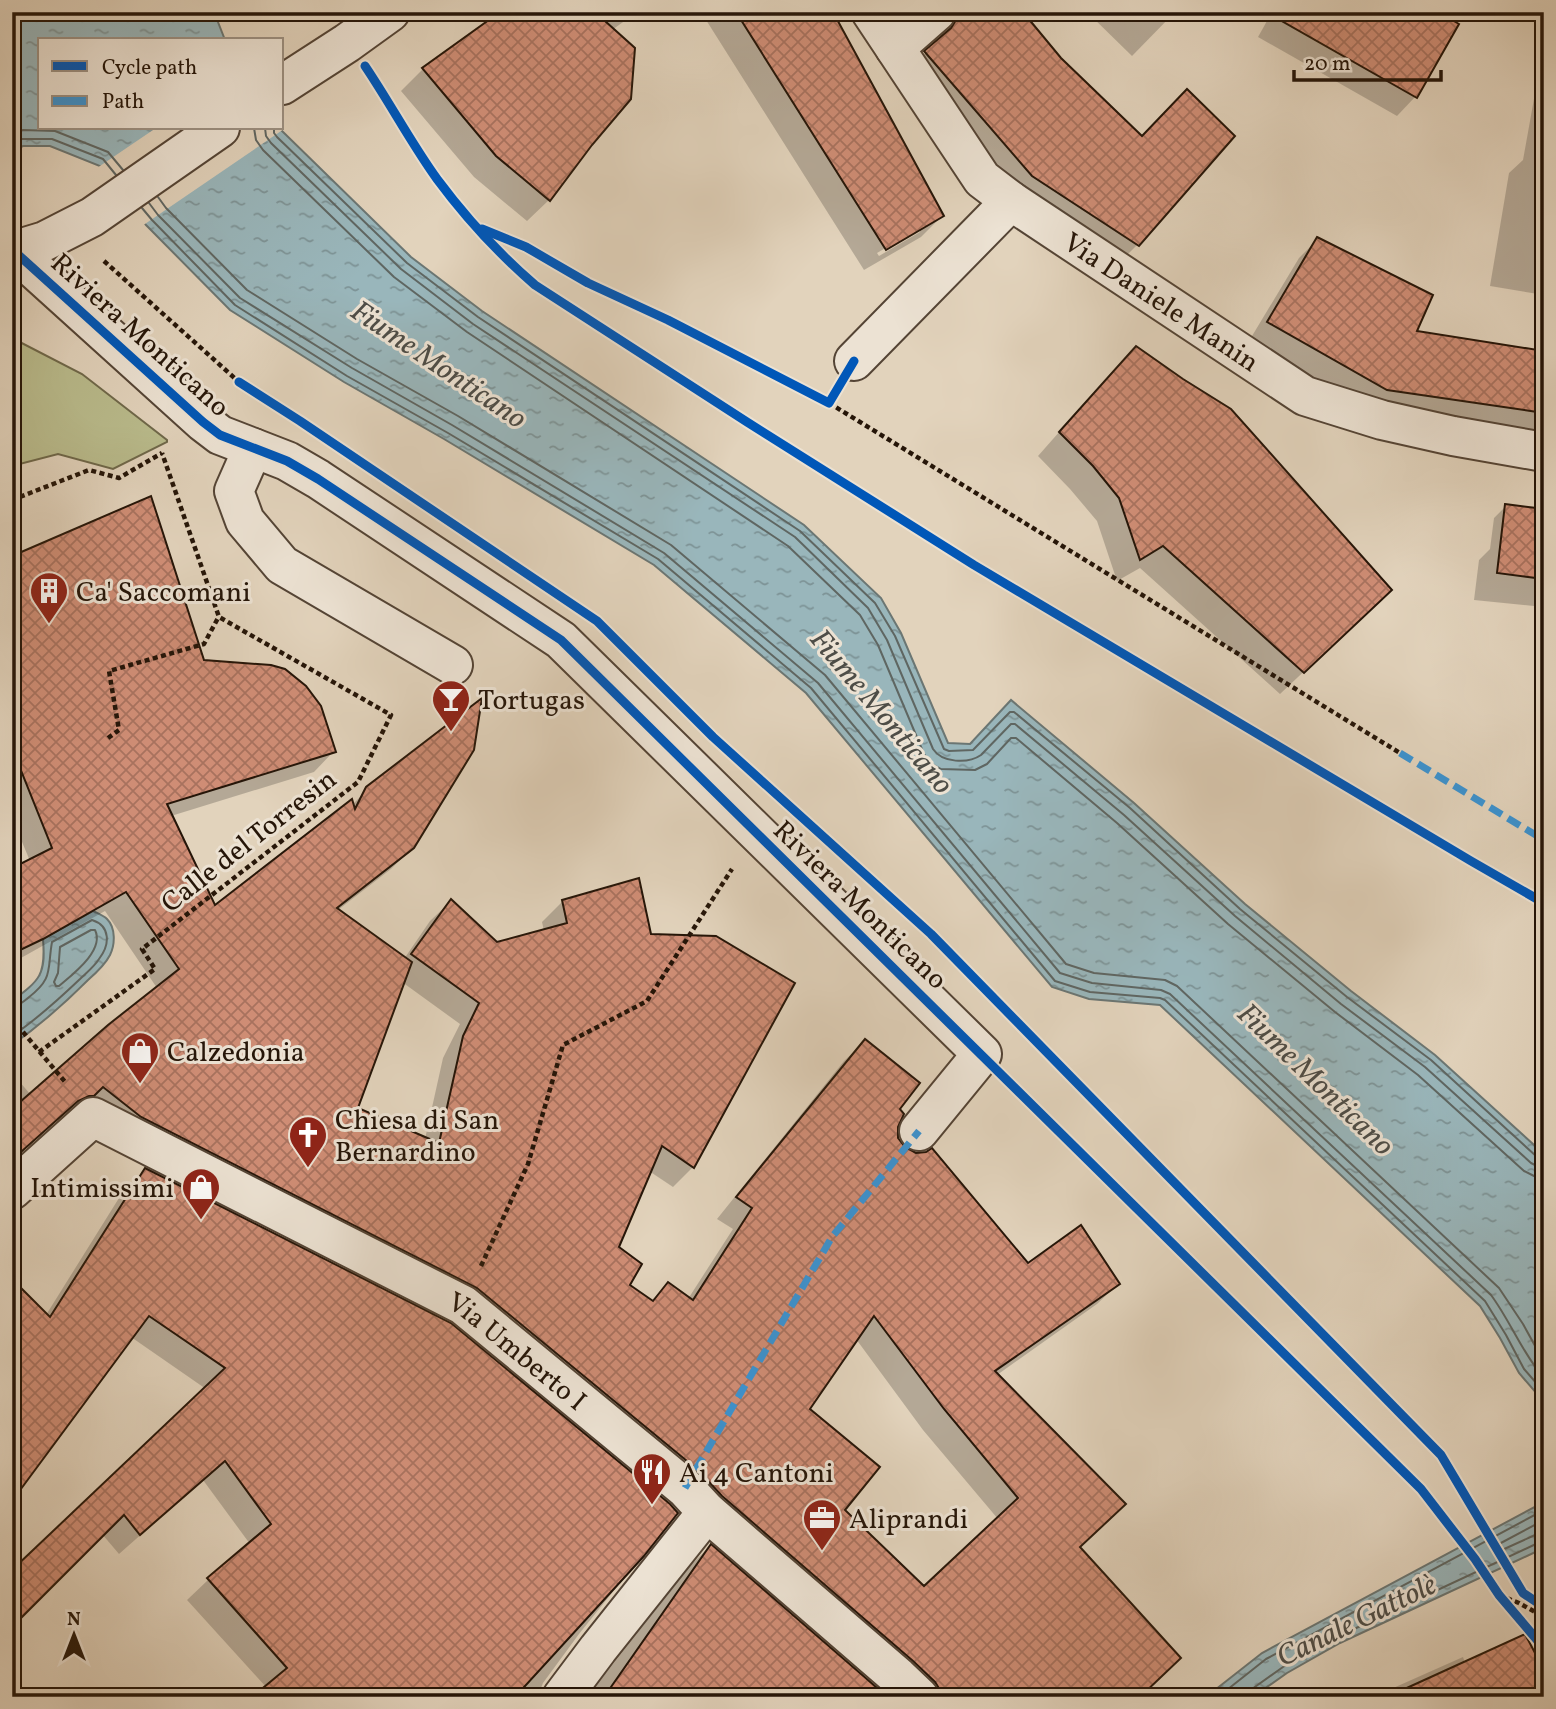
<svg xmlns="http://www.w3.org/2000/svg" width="1556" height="1709" font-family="Vollkorn,serif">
<defs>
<pattern id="water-ripples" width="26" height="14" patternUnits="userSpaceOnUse" patternTransform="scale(1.75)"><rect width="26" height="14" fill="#99b6bb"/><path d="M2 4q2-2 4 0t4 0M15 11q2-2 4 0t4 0" fill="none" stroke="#7d9396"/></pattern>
<pattern id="building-cross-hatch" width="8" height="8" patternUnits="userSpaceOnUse" patternTransform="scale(1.75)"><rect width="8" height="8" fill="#cf8d75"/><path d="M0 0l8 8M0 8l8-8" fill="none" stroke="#a8725e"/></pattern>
</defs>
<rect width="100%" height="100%" fill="#e2d3bc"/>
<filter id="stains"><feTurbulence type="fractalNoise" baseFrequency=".00286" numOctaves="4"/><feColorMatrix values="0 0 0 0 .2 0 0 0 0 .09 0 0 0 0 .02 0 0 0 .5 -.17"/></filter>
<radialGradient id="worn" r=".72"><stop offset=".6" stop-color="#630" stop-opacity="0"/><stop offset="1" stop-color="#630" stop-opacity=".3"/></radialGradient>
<polygon fill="#b9bb8c" stroke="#6f684a" stroke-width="2" points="12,338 82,374 167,440 167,442 113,469 58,454 12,466"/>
<g fill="url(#water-ripples)" stroke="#6b7673" stroke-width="2">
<polygon points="12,12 214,12 225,40 40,40 40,128 279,128 411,257 482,311 804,525 881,598 901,633 948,743 970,744 1011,700 1134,803 1245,904 1351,991 1435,1055 1544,1154 1544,1402 1519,1373 1500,1338 1480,1306 1160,1005 1089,999 1052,987 806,693 654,565 444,439 344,382 230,310 146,225 100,166 50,146 23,146 12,151"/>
<path d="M93,911C97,913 104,916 107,919C116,928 115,945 110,955C105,965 96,973 88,980C65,1003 39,1026 12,1045V1001C40,980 46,975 43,939Z"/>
<polygon points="1544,1502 1544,1548 1340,1643 1287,1673 1253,1697 1206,1697 1262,1653"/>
</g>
<polygon fill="#e2d3bc" points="282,126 284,129 142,226 97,168 156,128 282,128"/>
<g fill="#0003" fill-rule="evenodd">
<polygon points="503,12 637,12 612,30 591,144 549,200 527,221 474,177 401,91 423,69"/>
<path d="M701,12H831L942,216L921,237L864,270ZM920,228V232L879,256L877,253Z"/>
<polygon points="932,12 1021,12 1137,245 1120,262 1015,193 908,70 940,39 941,25"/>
<polygon points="1087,12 1175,12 1132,56"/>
<polygon points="1272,12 1415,97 1397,116 1258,37"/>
<polygon points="1544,84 1544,295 1490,286 1509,173 1523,160 1535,93"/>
<polygon points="1318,239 1414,332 1544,353 1544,435 1367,408 1249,341 1299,258"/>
<polygon points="1136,348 1367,612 1280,694 1140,568 1117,581 1097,521 1070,489 1038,456 1113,371"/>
<polygon points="1506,506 1544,511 1544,607 1474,600 1479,560 1490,549 1494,518"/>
<path d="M12,558L203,662L334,751L314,772L171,816L214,907L352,805L368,789L413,847L391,869L338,910L404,959L430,921L451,901L497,944L544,931L542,922L563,901L693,1167L673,1187L649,1171L617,1247L628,1286L651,1301L668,1284L688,1299L733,1229L717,1219L844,1061L865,1041L898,1109L897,1139L904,1149L1028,1265L1118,1284L1097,1304L997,1375L1123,1504L998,1519L923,1430L856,1339L808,1410L842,1510L1038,1697H909L456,1308L67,1115L56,1121L12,1160V1073L31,1095L157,988L105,911L12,963V870L30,861L12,818ZM402,982L460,1024L443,1058L425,1139L356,1108Z"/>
<polygon points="145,1170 676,1513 579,1634 543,1683 539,1693 539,1697 254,1697 266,1687 187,1600 208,1580 250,1544 203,1480 119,1554 102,1534 206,1389 131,1337 12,1498 46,1315 124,1190"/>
<polygon points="710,1546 883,1697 587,1697 690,1566"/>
<polygon points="1463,1657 1465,1663 1544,1675 1544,1692 1539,1697 1373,1697"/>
</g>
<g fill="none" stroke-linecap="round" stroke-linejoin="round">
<g stroke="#5f6662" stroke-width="2">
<polyline points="254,128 256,140 263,150 394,277 467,332 788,546 860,615 878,645 924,754 932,764 941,769 975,770 987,764 1011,738 1016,738 1117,823 1228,924 1335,1012 1418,1075 1524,1171 1534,1176 1544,1178"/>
<path d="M265,128L266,136L271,143L401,269L473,324L795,537L868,608L887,640L933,749C942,763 968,764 981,755L1011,724H1015L1124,815L1235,916L1341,1004L1425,1067L1531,1163L1537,1166L1544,1167"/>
<polyline points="274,128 274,133 277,137 407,263 478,317 800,531 875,603 895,636 944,749 949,751 973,750 1010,712 1014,712 1130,808 1240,909 1347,997 1431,1060 1536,1156 1544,1158"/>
<polyline points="12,134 23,130 55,131 108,152 123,170"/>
<polyline points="12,143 22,139 52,139 103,159 116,175"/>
<polyline points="158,197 166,208 247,290 357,359 458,416 671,545 825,675 1066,964 1094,973 1165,980 1177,986 1499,1288 1523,1324 1544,1362"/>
<path d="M149,203L158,215L240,298L352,368L452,425L664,553L818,683L1060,973L1092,983L1161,990L1170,994L1491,1295C1511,1322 1522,1353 1544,1378"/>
<polyline points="142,208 152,220 235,305 347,376 448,433 658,559 811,688 1055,981 1090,992 1160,998 1165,1000 1485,1301 1506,1335 1524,1369 1544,1392"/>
<path d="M91,930H95C105,950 73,974 59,986H56L54,982L58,973L60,947Z"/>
<path d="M12,1006C19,1005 22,1003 28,998C54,978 47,970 52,942L92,920C111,926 110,945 99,959C94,967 86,973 80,979C59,999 36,1020 12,1036"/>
<polyline points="1544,1520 1499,1544 1497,1548 1502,1550 1535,1535 1544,1533"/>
<polyline points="1218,1697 1266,1659 1544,1510"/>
<polyline points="1250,1697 1252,1689 1283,1667 1337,1637 1538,1543 1544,1542"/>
</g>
</g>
<g fill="url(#building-cross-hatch)" stroke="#251508" stroke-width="2" fill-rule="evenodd">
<polygon points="500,12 595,12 635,48 631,99 592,145 550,201 496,156 422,68"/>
<polygon points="736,12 833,12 944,216 886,250"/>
<polygon points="957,12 1023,12 1061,58 1142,136 1187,89 1235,136 1139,246 1032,176 924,51 951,28 956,20"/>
<polygon points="1266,12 1438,12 1459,24 1417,98"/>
<polygon points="1317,237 1433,295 1417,331 1544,351 1544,413 1387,390 1267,322"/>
<polygon points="1136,346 1183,379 1231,409 1392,590 1304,673 1163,546 1140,560 1119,498 1093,466 1059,432"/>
<path d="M151,496L204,660L271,665L285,669L306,686L321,706L336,752L167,804L215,905L352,799L355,809L366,787L482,698L474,750L414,848L337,908L412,962L358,1108L439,1143L463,1036L479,1003L411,954L451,899L497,942L567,923L562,900L639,878L651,934L716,936L795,983L694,1168L662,1146L619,1247L642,1264L630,1285L653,1301L668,1282L693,1300L752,1208L736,1197L865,1039L920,1083L900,1109L904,1114L898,1127V1138L905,1147L916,1153L926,1152L932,1148L1028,1263L1081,1225L1120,1284L995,1371L1126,1504L1080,1547L1181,1658L1140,1697H940V1690L935,1682L913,1661L722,1496L699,1471L477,1288L141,1117L103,1087L94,1096H89L78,1101L12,1160V1109L108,1025L179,969L126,892L43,939L12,954V868L52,848L12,748V556ZM874,1316L944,1409L1018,1498L924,1586L845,1510L880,1467L810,1409Z"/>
<polygon points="1505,504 1544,509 1544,579 1497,573"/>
<polygon points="145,1168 451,1323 670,1504 678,1513 644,1556 515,1697 252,1697 287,1668 207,1578 271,1524 225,1461 140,1535 124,1515 12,1627 12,1570 225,1368 149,1316 12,1501 12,1279 50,1317"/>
<polygon points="711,1544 883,1693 887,1697 604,1697"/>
<polygon points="1525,1634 1544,1670 1544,1690 1528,1697 1387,1697"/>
</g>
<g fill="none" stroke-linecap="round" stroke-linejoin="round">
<defs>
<g id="minor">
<path id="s1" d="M871,12L982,179L1011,201L1305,396L1382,420L1453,436L1544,452"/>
<polyline points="895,48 936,12"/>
<polyline points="282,85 347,43 390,12"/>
<polyline points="12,251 45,241 92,217 220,128"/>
<polyline points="14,251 203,422 220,435 287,461 318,479 561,640 982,1054 919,1131"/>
<polyline points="854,361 1011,201"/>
<polyline points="253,448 234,491 245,521 282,565 453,665"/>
<path id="s2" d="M12,1190L93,1117L463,1305L685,1488L707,1512L898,1677L919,1697"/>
<polyline points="562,1697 598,1649 707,1512"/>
</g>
</defs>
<use href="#minor" stroke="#544435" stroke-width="42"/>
<g stroke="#251508" stroke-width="4.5" stroke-dasharray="5 3.5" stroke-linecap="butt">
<polyline points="474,226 526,247 588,283 668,320 829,403 830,401"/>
<polyline points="104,261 239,382"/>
<polyline points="829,403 1400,753"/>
<polyline points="12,500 89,470 119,478 162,453"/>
<polyline points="108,738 119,730 109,671 204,644 218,618"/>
<polyline points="12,1019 66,1083"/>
<polyline points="39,1052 155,969 142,949 358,782 391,715 219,617 162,453"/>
<polyline points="481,1266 528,1164 563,1045 647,1001 732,869"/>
<polyline points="1499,1595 1519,1603 1544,1617"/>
</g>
<use href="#minor" stroke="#ece2d3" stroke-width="38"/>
<g stroke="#3b93d1" stroke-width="7" stroke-dasharray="14 7" stroke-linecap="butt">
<polyline points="1400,753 1544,840"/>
<polyline points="685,1488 832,1237 919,1131"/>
</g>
<defs>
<g id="cycleway">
<path d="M365,66C390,103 411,143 437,179C466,218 498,253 535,285L747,422L974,565L1471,861L1544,903"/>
<polyline points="482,229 526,247 588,283 668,320 829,403 854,361"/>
<polyline points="12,251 14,251 203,422 220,435 287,461 318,479 561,640 1421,1489 1475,1559 1499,1595 1544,1648"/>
<polyline points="239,382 300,421 597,621 713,737 931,934 1441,1455 1523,1593 1544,1607"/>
</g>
</defs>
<use href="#cycleway" stroke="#ece2d3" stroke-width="13"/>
<use href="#cycleway" stroke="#0057b8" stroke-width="9"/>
</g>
<defs>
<symbol id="building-pin" viewBox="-11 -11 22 30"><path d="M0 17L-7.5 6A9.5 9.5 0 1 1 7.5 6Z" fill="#8f2418" stroke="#ece2d3"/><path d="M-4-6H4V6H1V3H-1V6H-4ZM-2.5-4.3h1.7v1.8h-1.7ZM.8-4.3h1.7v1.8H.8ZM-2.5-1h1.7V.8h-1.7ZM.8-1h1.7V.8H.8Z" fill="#fff"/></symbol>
<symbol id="bar-pin" viewBox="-11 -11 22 30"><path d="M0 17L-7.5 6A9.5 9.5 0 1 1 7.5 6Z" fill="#8f2418" stroke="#ece2d3"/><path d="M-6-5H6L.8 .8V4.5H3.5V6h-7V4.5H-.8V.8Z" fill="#fff"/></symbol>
<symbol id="shop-pin" viewBox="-11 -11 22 30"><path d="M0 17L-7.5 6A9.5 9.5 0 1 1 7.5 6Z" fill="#8f2418" stroke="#ece2d3"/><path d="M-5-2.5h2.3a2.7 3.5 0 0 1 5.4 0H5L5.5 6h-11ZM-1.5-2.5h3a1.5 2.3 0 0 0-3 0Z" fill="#fff"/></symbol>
<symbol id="church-pin" viewBox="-11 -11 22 30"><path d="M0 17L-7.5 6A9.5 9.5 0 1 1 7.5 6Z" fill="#8f2418" stroke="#ece2d3"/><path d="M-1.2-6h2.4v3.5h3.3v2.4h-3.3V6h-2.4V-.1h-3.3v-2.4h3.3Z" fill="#fff"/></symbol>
<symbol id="restaurant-pin" viewBox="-11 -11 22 30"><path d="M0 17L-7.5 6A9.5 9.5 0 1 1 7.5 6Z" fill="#8f2418" stroke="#ece2d3"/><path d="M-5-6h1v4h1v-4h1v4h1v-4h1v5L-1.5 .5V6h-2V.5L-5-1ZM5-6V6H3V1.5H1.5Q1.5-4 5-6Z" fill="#fff"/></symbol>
<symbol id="office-pin" viewBox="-11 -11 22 30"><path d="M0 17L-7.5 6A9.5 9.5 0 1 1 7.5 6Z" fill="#8f2418" stroke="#ece2d3"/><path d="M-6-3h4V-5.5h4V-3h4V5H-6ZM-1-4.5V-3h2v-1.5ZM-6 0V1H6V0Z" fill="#fff"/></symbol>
</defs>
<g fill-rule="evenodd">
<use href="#building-pin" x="27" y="569" width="44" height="60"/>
<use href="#bar-pin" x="429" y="677" width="44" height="60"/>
<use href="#shop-pin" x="118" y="1029" width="44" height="60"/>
<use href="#church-pin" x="286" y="1113" width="44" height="60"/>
<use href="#shop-pin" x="179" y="1165" width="44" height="60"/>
<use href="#restaurant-pin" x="630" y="1450" width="44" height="60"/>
<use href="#office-pin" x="800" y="1496" width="44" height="60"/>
</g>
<g text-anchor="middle" stroke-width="6" stroke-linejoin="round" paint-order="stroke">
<g font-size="28" fill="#251508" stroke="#ece2d3">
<text dy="10" stroke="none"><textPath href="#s1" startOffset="418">Via Daniele Manin</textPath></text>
<text transform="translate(141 334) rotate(42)" y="10">Riviera Monticano</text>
<text transform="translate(248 840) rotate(-38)" y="10">Calle del Torresin</text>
<text transform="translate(861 904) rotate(44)" y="10">Riviera Monticano</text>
<text dy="10" stroke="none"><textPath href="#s2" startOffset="595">Via Umberto I</textPath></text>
</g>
<g font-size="28" fill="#251508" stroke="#ece2d3" text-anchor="start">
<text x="76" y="601">Ca' Saccomani</text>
<text x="478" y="709">Tortugas</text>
<text x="167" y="1061">Calzedonia</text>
<text x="335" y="1129">Chiesa di San<tspan x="335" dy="32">Bernardino</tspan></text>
<text x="174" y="1197" text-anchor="end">Intimissimi</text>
<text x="679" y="1482">Ai 4 Cantoni</text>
<text x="849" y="1528">Aliprandi</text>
</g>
<g font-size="30" font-style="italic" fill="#4e4d47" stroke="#ece2d3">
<text transform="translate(439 364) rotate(34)" y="10">Fiume Monticano</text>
<text transform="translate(882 711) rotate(50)" y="10">Fiume Monticano</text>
<text transform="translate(1316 1079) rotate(44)" y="10">Fiume Monticano</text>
<text transform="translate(1356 1620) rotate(-26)" y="10">Canale Gattolè</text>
</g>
</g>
<rect width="1556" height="1709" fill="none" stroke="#e2d3bc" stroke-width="42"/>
<rect x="14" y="14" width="1528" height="1681" fill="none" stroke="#251508" stroke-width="3.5"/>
<rect x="21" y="21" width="1514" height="1667" fill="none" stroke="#251508" stroke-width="2"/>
<rect x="38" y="38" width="245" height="91" fill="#ece2d3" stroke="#9c9082" stroke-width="2"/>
<rect x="52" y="61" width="35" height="10" fill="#0057b8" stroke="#9c9082" stroke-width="2"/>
<text x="102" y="74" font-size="21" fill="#251508">Cycle path</text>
<rect x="52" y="96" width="35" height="10" fill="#3b93d1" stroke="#9c9082" stroke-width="2"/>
<text x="102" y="108" font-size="21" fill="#251508">Path</text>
<g transform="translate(74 1635)" stroke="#ece2d3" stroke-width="5" paint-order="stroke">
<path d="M0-5L12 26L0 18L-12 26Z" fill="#251508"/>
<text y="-10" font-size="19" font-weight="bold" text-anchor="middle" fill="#251508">N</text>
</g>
<path d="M1294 70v10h147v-10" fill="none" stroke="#251508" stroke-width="3.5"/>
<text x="1304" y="70" font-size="21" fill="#251508" stroke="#ece2d3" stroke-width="5" paint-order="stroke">20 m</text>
<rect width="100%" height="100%" filter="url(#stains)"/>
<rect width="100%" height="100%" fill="url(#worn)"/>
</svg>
